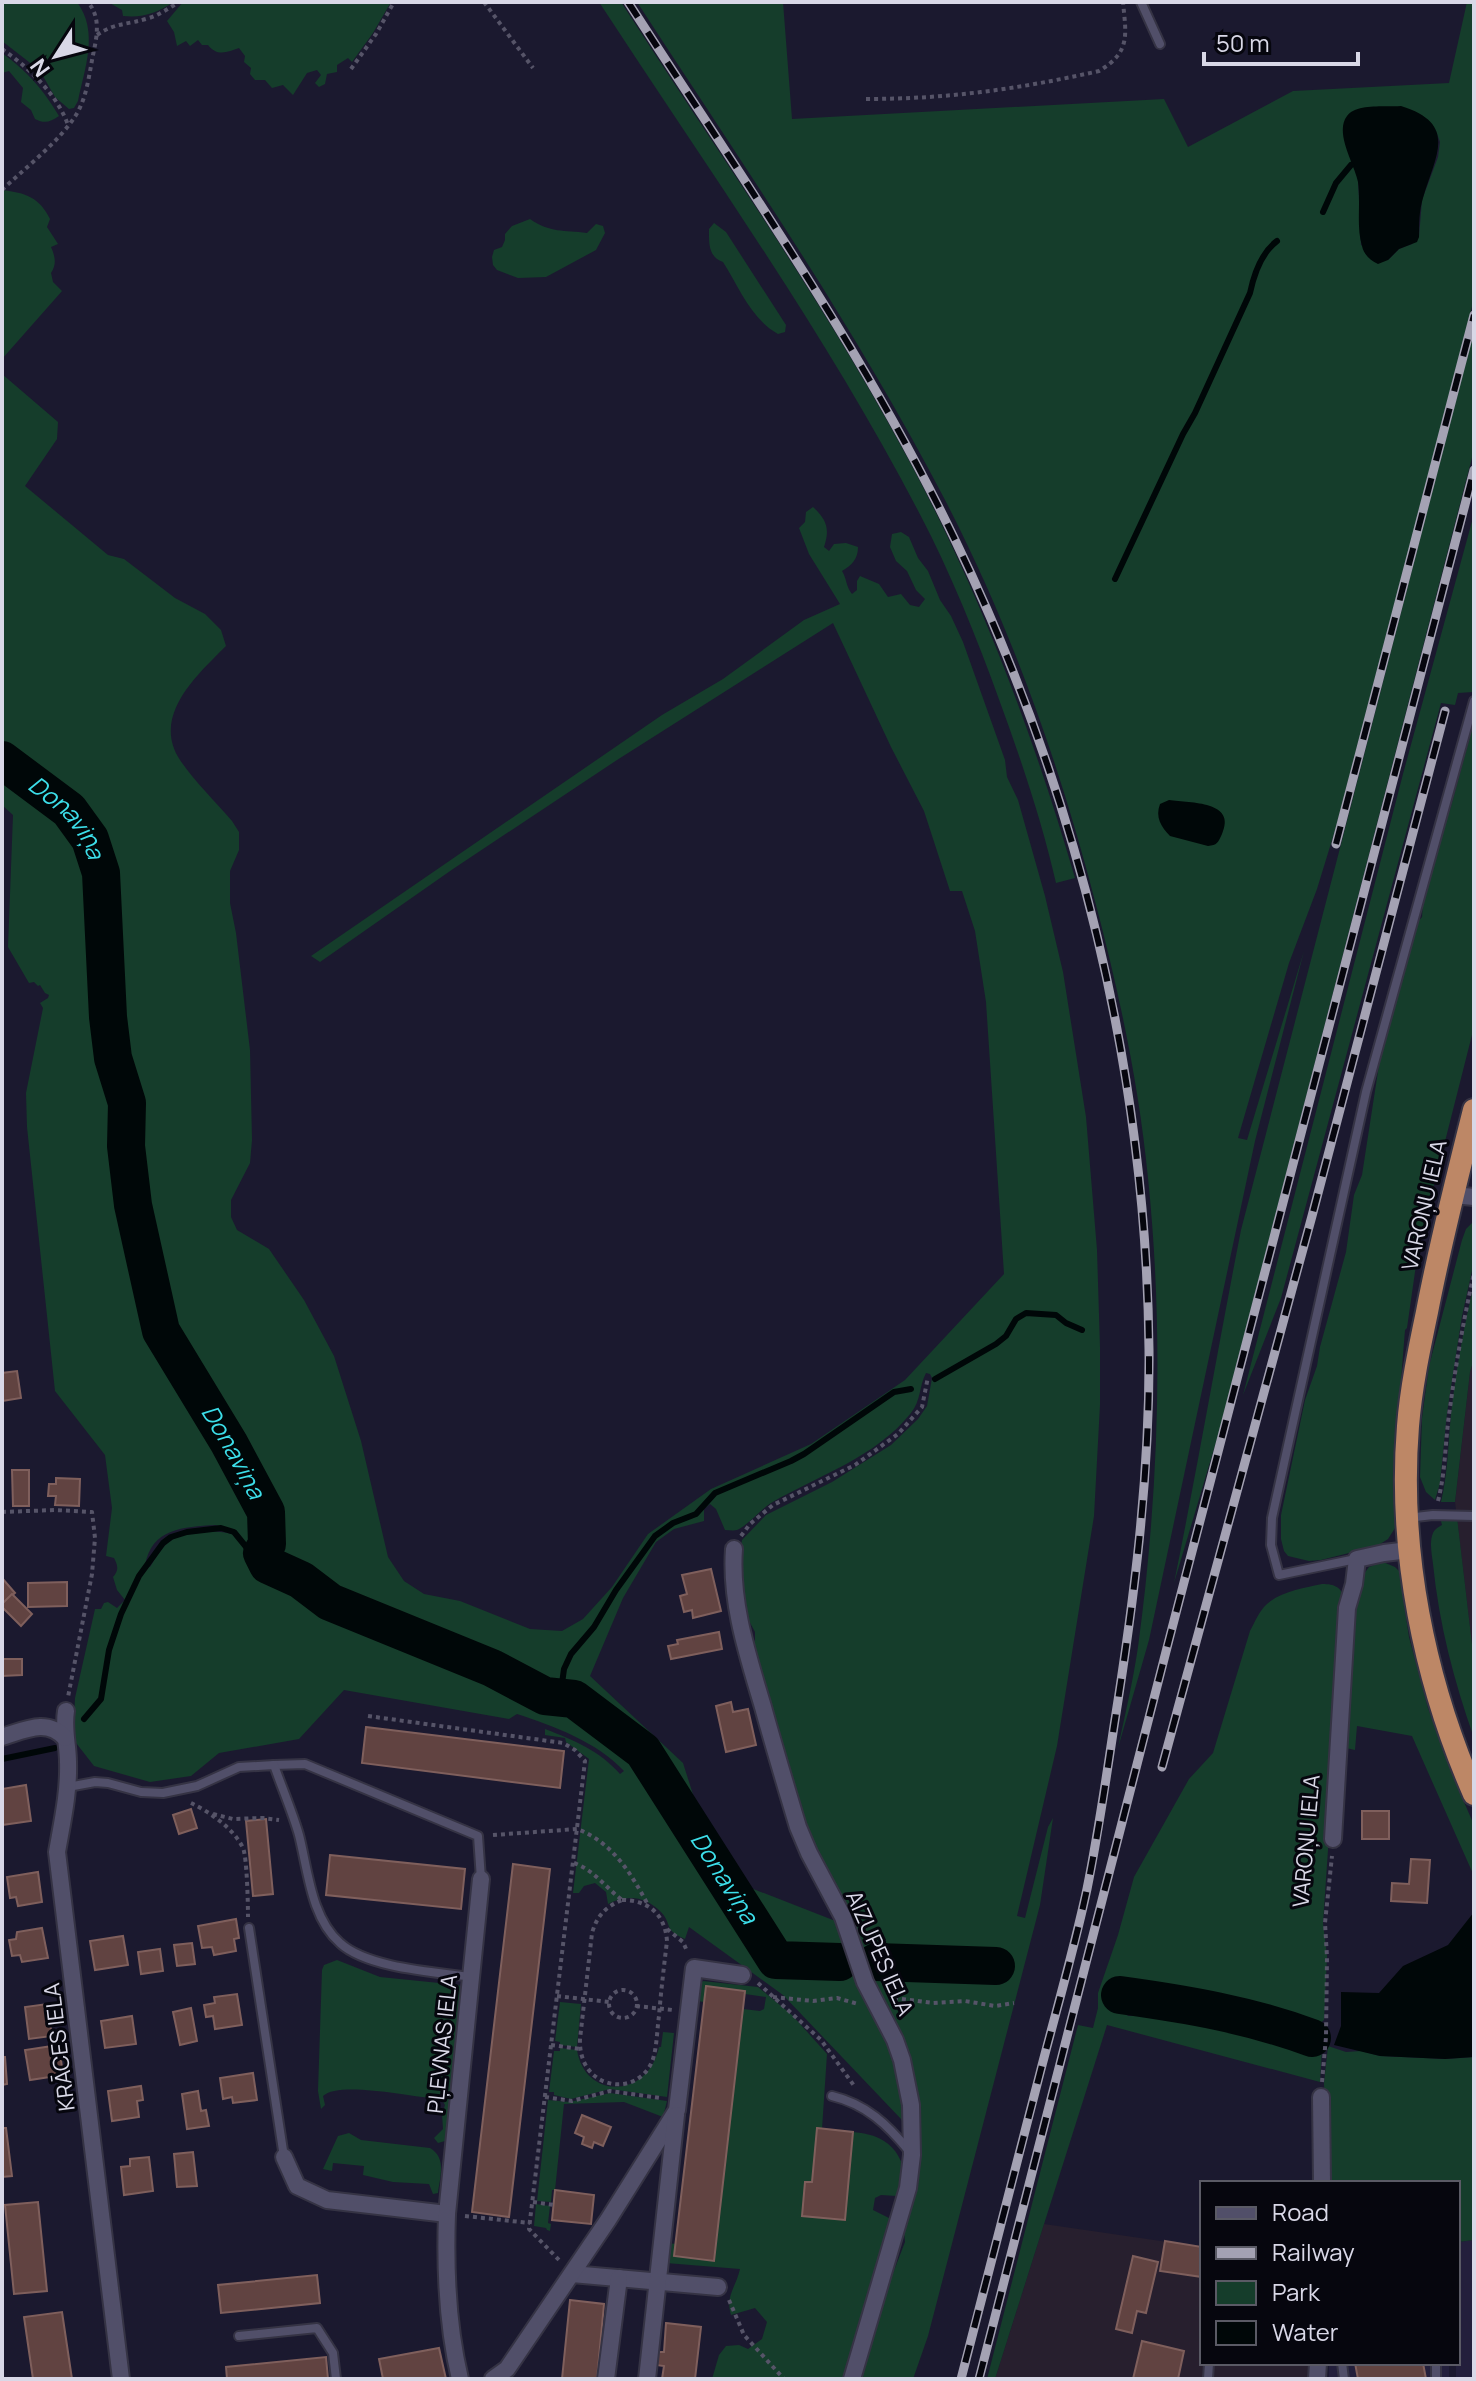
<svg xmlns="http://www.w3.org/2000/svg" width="1476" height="2381" font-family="Manrope,sans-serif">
<rect width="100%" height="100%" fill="#1b192f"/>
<g fill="#231f3c">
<polygon points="1474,2240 1474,2379 1456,2379 1456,2363 1458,2363 1458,2242"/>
<rect x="1329" y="2363" width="120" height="16"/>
</g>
<g fill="#271f2e">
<polygon points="1474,1359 1474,1661 1455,1502 1470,1372"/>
<polygon points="1044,2224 1202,2247 1202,2363 1309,2363 1308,2379 995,2379"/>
</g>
<g fill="#153d2b" fill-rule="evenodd">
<path d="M2,2H77C99,32 85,67 78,101L74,108L69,109L55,97L43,76L29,62L2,41Z"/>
<path d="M108,2H174C156,13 144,18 123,16L122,10Z"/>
<path d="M183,2H391L373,33L352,62L348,58L337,65V72L327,74L325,84L319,87L315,83L321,75L317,70L307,73L293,95L283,85L272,88L265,80H255L250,74L251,68L244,62L245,56L239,48C228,52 217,57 208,45H202L198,40L190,46L186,41L177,46L174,32L167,21Z"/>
<path d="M599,2H621C720,156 827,306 913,468C982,598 1034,737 1075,878L1056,883C1044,830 1027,778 1009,727C986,662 961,597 931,536C837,349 713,177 599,2Z"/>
<path d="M637,2H783L792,119L1164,99L1188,147L1293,91L1449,83L1467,2H1474V299L1336,827L1317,889L1289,963L1238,1138L1247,1140L1304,951L1255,1141L1149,1640L1118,1748C1125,1715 1133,1681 1138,1647C1159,1492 1164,1333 1148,1178C1139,1085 1119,992 1095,901C1059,762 1010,625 944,498C854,325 743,165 637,2ZM1436,131L1440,142L1438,157L1422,200L1419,237L1412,244L1399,249L1388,260L1361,245L1358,180Z"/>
<path d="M2,53C27,71 43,89 59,116C50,122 45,124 35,119L31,110L21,102L23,88L9,71L2,73Z"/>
<path d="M2,190C26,193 39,197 50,219L47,227L58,244L51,247C55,256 57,264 51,273L53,282L62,291L2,359Z"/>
<path d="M530,219C550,233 564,230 587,233L596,224L603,226L605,233L596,250L546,277L518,278L497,270L493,265L492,257L494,250L502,247L505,240V234L512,226Z"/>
<path d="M714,223L726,232L786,325L785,332L778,334C751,319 739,287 723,262C708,257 709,242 709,229Z"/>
<path d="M1474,331V450L1219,1432L1174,1583C1198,1465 1218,1347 1241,1230Z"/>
<path d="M2,374L58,422L57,439L25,486L108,555L124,559L175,598L205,614L221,630L226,646C197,675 151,716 180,760C194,781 215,801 232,821L239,832V850L230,871V903L236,933L250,1050L252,1140L250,1163L231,1200V1217L237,1230L269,1249L304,1300L334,1356L361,1441L388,1557L404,1581L424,1594L460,1601L530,1629L562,1631L583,1619L612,1587L648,1534L711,1489L811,1444L905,1380L1004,1274L986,1002L975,931L962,891H950L924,811L891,747L833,623L617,760L453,869L320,962L311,956L662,715L723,679L804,620L840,604L809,554L799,528L805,522L806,512L813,507C827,520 830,529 824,547L829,551L834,544L846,543L858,547C858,559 852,565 842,571C847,579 846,587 852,594L857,590V581L860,576L879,584L888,597L901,594L910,605L919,607L925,599L916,590L907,571L896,561L890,547L892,534L901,532L909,537L918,558L928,571L940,600L951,616L963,642L1005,760L1007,777L1018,800L1045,896L1063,972L1086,1117L1097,1250L1100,1347V1405L1094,1516L1057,1746L1017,1916L1025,1918L1048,1827L1053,1818L1040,1905L928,2336L913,2379H861L879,2320L883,2299L905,2242L904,2231L918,2186L920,2135L917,2133L919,2127L912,2080L901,2043L868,1975L846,1913L813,1849L789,1782L754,1662L752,1646L755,1640V1632L741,1606L737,1585L736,1574L742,1540L766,1515L832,1482L891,1445L918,1419L927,1406L932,1378L930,1374L926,1373C919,1386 921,1401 911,1413C875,1458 819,1475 771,1503C761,1509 747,1526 737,1530C733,1531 729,1530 725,1530L716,1509L710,1504L704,1509V1521L674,1529L656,1542L623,1598L590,1676L683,1763L705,1832L738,1883L838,1922L843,1929L859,1979L884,2025L891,2044L889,2047V2053C903,2069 910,2102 906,2125L904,2126L901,2119L783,1995L689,1927L685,1939C663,1930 673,1925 661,1912C646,1896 626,1894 608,1904L606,1892L595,1883L584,1886L579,1893H573L589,1759L566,1742L565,1738L545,1735V1729C574,1740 600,1751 620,1774L624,1771C597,1742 554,1726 517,1714L509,1719L344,1690L299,1739L219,1753L191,1776L150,1782L94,1766L73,1739L75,1698L95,1609H101L104,1603L108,1602L117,1608L125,1600L117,1590L113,1577C119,1570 118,1566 114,1558L106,1556L112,1508L105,1455L55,1391L27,1127L26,1093L43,1008L40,1003L48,998L49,995L45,993L40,985L38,986L34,982L29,983L8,947L13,815L2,805ZM173,1355L185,1375L182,1377H173L166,1365V1360ZM215,1525L232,1529V1534C214,1530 186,1529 169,1542C161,1548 155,1559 150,1567L145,1566C151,1528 184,1527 215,1525ZM273,1565L307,1578L334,1600L378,1615V1625L337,1609L305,1587L272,1569Z"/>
<polygon points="1474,514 1473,692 1458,693 1455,705 1441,703 1281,1298 1243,1395 1403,774"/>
<polygon points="1474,722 1474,1027 1419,1244 1407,1328 1405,1330 1397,1431 1395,1528 1388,1539 1377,1546 1321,1560 1309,1561 1288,1556 1284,1551 1281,1539 1281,1515 1305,1400 1317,1366 1320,1347 1346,1252 1354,1195 1362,1175 1381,1052 1417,923 1422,917 1423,903 1442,830 1450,810"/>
<polygon points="1474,1221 1474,1262 1462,1316 1447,1413 1440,1483 1435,1500 1426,1492 1420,1477 1422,1418 1429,1366 1462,1240 1466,1229"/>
<path d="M1474,1284V1359L1470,1372L1455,1502H1441C1448,1473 1448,1444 1451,1414C1456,1370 1464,1326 1474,1284Z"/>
<path d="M1440,1517H1457L1474,1661V1738C1454,1681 1439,1624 1433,1564C1432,1555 1429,1542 1433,1533C1435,1529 1437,1528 1442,1525Z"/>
<path d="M1383,1562L1395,1567L1399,1571L1409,1637L1428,1708L1454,1779L1474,1825V1876L1412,1736L1357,1726L1355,1750L1346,1748C1347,1735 1350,1722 1350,1710C1353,1669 1342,1600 1369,1567Z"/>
<path d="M1322,1584C1335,1584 1342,1587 1345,1601L1323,1923L1327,1956L1324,2020L1313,2029C1283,2012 1245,2002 1210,2001C1201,2000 1194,2003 1185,2001C1156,1996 1153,1978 1120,1988L1116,2002L1128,2016H1150L1164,2020L1179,2011L1195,2010L1210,2012L1233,2019L1248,2017L1298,2036L1322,2049L1320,2082L1107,2025L995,2379H987L1078,2025L1093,2028L1098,2008V1993L1118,1935L1134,1877L1189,1779L1213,1753L1250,1631C1255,1622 1259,1611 1267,1604C1281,1591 1305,1588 1322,1584Z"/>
<path d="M337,1960L380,1977L459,1985L463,1990L445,2141L438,2143L434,2138L443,2129L442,2114L445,2105L439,2095L431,2098C408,2096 338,2081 323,2096L325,2105L321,2109L318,2091L322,1970L324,1965Z"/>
<path d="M703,1981L758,1987L792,2015L827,2054L822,2129L812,2182L805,2183L802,2215L845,2219L853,2132C864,2133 875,2135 884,2141C902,2152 912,2180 897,2196L881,2195L875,2198L873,2210L891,2219L847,2379H712L719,2355L726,2346L739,2345L748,2349L762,2339L767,2322L755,2308L731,2315C725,2296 736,2287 740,2269L666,2263L668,2243L676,2244L714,2260L743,2009L760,2011L764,2009L766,1997L745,1994V1991L706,1986L704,2002L697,2001L700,1984Z"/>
<polygon points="560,2002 581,2004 577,2047 560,2045 560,2042 555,2041"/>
<path d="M663,2032L674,2033L667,2097L610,2089L571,2099L554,2095V2092H549L554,2051H560V2048L577,2050C585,2100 648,2099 659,2047H661Z"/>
<polygon points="1328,2046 1346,2052 1361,2051 1380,2056 1445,2059 1474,2057 1474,2240 1458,2242 1458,2183 1327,2183 1324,2083"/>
<polygon points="610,2093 667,2101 663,2117 624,2102 564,2104 555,2190 552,2190 551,2202 537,2201 548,2100 570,2102"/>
<path d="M349,2133L361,2140L430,2148C447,2158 440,2177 438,2193L433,2194L429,2184L393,2182L363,2175L364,2166L333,2163L332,2171L323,2169L338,2136Z"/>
<polygon points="536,2204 550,2206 548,2223 551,2224 550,2231 547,2230 546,2228 534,2226"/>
</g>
<g fill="#000708">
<path d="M1401,106C1459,124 1435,156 1423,198C1419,211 1419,224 1419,237L1417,242L1399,249L1388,260L1378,264C1370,260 1364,255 1362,246C1356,226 1361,203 1358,182C1355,165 1334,133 1347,116C1356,103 1387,107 1401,106Z"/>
<path d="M1169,800C1191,803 1237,801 1222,834C1218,843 1217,845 1208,846L1170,836C1161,827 1155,817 1160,804Z"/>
<polygon points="1474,1912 1474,2057 1445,2059 1380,2056 1334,2045 1341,2026 1341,1992 1379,1993 1403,1966 1448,1945"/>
</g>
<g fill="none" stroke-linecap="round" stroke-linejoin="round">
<g stroke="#000708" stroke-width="6">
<polyline points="1323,212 1336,183 1351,165"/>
<path d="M1115,579L1183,434L1195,413L1250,293C1254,274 1261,253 1277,241"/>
<polyline points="935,1379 996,1344 1006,1336 1016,1319 1026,1313 1056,1315 1066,1323 1082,1330"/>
<polyline points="560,1698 564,1669 571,1654 594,1627 616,1590 655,1536 673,1523 696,1514 715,1493 791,1461 804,1454 894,1392 911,1389"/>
<polyline points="84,1719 101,1699 109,1650 121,1614 139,1576 163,1543 171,1537 187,1532 221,1528 234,1532 247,1548 262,1553"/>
<polyline points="2,1759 55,1748"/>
</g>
<g stroke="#000708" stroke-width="38">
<path id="s1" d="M2,760L69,810L90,839L101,873L108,1017L113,1058L127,1103L126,1146L133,1205L161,1331L229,1443L266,1512L267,1544L262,1553L268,1565L301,1580L330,1602L492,1668L545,1696L574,1699L643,1751L776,1960L840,1962"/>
<polyline points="876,1962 996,1966"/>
<path d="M1120,1995C1186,2004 1250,2015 1312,2038"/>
</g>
</g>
<g fill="#614341" stroke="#7f5f5c" stroke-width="2">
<polygon points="17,1371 21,1398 2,1401 2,1373"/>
<polygon points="12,1470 29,1470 29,1506 13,1506"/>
<polygon points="56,1478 80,1479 79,1506 55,1505 56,1496 48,1496 49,1484 56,1484"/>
<polygon points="711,1569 721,1611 693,1618 692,1610 684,1612 680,1596 687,1594 682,1575"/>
<polygon points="2,1578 15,1593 2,1604"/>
<polygon points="67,1582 67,1606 28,1607 28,1583"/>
<polygon points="12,1594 32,1614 21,1626 2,1607 2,1604"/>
<polygon points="719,1632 722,1649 671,1659 668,1646 678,1644 677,1640"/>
<polygon points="2,1659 22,1659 22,1675 2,1676"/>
<polygon points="731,1702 733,1712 748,1709 756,1745 726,1752 716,1706"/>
<polygon points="366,1727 564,1751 560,1788 362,1763"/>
<polygon points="26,1785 31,1821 2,1825 2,1789"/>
<polygon points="191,1809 197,1828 179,1834 173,1815"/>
<rect x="1362" y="1811" width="27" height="28"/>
<polygon points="266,1819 273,1894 253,1896 246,1821"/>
<polygon points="330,1855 465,1869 461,1909 326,1895"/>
<polygon points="1411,1859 1430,1860 1427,1903 1391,1901 1392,1883 1409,1884"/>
<polygon points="513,1864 550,1869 509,2217 472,2212"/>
<polygon points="38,1872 42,1902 18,1906 16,1897 10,1898 7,1877"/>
<polygon points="236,1919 239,1938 234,1939 236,1951 214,1955 212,1947 202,1948 198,1926"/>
<polygon points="42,1928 48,1958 22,1962 20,1955 12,1956 9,1940 16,1939 17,1932"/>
<polygon points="123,1936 128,1965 95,1970 90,1941"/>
<polygon points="192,1943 195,1964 177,1966 174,1945"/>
<polygon points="160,1949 163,1971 141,1974 138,1952"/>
<polygon points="706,1986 745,1991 714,2261 674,2256"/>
<polygon points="237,1994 242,2025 215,2029 213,2016 206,2017 204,2005 215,2003 214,1997"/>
<polygon points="47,2004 52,2036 29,2039 25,2007"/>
<polygon points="191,2008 197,2041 180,2045 173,2012"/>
<polygon points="132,2016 136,2044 105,2048 101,2021"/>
<polygon points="59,2045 63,2075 30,2080 25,2050"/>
<polygon points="2,2057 5,2057 7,2084 2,2085"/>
<polygon points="253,2073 257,2100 233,2103 232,2097 223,2099 220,2078"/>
<polygon points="141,2086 143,2100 137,2101 139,2117 112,2121 108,2091"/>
<polygon points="198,2091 201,2111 206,2110 209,2126 187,2129 182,2094"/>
<polygon points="582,2115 611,2127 603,2146 594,2142 592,2148 582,2144 584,2137 575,2133"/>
<polygon points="2,2128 6,2128 12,2176 2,2177"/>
<polygon points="817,2128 853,2132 845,2220 802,2216 805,2182 812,2182"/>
<polygon points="193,2152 197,2186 177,2187 174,2154"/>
<polygon points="149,2157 153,2191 124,2195 121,2167 130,2166 130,2159"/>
<polygon points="555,2190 594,2195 591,2224 552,2220"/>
<polygon points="38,2202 47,2291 14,2294 5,2205"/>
<polygon points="1165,2241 1202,2247 1202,2277 1160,2271"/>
<polygon points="1133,2256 1158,2262 1146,2313 1137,2311 1132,2333 1116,2329"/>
<polygon points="317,2275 320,2303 221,2313 218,2285"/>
<polygon points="570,2300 604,2304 597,2379 562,2379"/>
<polygon points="62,2312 72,2379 33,2379 24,2317"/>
<polygon points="666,2323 701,2327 695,2379 662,2379 664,2366 656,2365 657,2352 664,2352"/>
<polygon points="1142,2341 1184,2351 1178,2379 1133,2379"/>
<polygon points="439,2348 446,2379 383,2379 379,2359"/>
<polygon points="326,2357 328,2379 227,2379 226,2367"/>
<polygon points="1355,2363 1423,2363 1426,2379 1358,2379"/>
</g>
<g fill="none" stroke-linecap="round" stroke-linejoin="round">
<defs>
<g id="service">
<polyline points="1141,2 1160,44"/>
<polyline points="1407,1518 1433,1515 1474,1516"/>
<polyline points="1356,1559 1279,1575 1271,1545 1272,1518 1366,1092 1474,701"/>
<polyline points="274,1765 305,1764 478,1836 481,1879"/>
<path d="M68,1787L95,1782L108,1783L141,1792L163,1793L197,1786L239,1767L274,1765C282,1788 292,1811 299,1835C308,1870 311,1918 340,1943C367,1968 435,1972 471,1977"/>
<polyline points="249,1928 284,2157"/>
<path d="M832,2096C866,2104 888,2125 909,2151"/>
<polyline points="239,2336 317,2328 333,2353 336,2379"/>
<polyline points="1342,2363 1344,2379"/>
<polyline points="1436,2363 1436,2379"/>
<polyline points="1208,2379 1209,2363"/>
</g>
<g id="minor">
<polyline points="1453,1195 1474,1197"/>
<path d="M734,1549C730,1603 748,1656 763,1707C774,1747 786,1787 798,1827L809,1853L843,1917L865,1982L895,2040L902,2060L911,2105L912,2155L908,2188L852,2379"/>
<path d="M66,1711C63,1729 68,1745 68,1762C69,1793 62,1823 57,1852L121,2379"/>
<path d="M2,1737C25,1730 47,1718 65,1738"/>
<polyline points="1333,1839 1347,1608 1354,1584 1357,1559 1384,1553 1409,1550"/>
<polyline points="1321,2097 1322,2183"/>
<polyline points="284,2157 297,2186 327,2200 447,2214"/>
<polyline points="572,2274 718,2287"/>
<path d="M460,2379C447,2325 445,2269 447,2214L481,1879"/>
<polyline points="493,2379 507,2369 608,2220 677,2110 694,1968 742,1975"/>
<polyline points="606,2379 619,2278"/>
<polyline points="647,2379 676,2115"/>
<polyline points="1317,2379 1318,2363"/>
</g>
<path id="trunk" d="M1474,1110C1457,1177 1440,1244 1427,1312C1419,1350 1411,1388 1408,1426C1398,1551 1424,1680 1474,1794"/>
</defs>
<use href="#service" stroke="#353344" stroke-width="12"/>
<use href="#minor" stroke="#353344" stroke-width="20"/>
<use href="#trunk" stroke="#353344" stroke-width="26"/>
<g stroke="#565468" stroke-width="4" stroke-dasharray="4 4" stroke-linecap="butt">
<polyline points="484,2 533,68"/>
<path d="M97,35C116,22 128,25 149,18C159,15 169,8 179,2"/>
<path d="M2,49C28,67 57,94 68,125"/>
<polyline points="351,69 376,34 394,2"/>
<path d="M866,99C948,99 1019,89 1099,71C1131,52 1126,35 1123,2"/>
<path d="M2,190C25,168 59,142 76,115C87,97 89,75 93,55C97,36 101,18 88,2"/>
<path d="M1438,1501C1446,1470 1445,1439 1450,1408C1456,1363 1464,1318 1474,1273"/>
<polyline points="2,1512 55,1510 92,1512 95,1538 92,1574 68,1697"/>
<polyline points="741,1536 750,1524 773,1505 855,1465 898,1434 922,1407 928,1377"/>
<polyline points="368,1716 563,1743 575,1750 585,1761 529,2229 559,2260"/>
<path d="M191,1803C210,1812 234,1829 243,1848C247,1857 248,1905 248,1917"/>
<polyline points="213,1814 233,1819 263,1818 279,1820"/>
<path d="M493,1835L577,1829C612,1842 631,1873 648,1905"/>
<path d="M574,1863C594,1870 605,1887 622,1900"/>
<path d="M622,1900C648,1900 665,1914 667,1941C664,1966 661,1991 659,2016C657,2030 657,2046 653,2059C639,2099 578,2091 580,2039L592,1933C597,1916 605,1907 622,1900Z"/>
<polyline points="667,1929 683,1942 687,1951"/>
<polyline points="758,1983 821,2040 855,2087"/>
<circle cx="623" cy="2004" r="14"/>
<polyline points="557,1996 609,2002"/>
<polyline points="773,1997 813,2001 837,1998 858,2004"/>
<polyline points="894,1998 933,2003 965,2001 995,2006 1014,2003"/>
<polyline points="636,2006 673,2010"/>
<polyline points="551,2045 580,2049"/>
<polyline points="1322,2082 1326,2037 1327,1957 1325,1923 1332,1856"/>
<polyline points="545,2097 572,2101 610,2091 660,2098"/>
<polyline points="533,2202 554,2205"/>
<polyline points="465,2216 530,2223"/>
<polyline points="729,2300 744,2335 784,2379"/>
</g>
<use href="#service" stroke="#514f69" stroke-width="8"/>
<use href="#minor" stroke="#514f69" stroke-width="16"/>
<use href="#trunk" stroke="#bd8766" stroke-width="22"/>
<defs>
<g id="rail">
<path d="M628,2C742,179 865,352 956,542C1077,793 1146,1070 1149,1349C1150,1476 1134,1601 1114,1726C1106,1780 1098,1835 1087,1889C1074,1950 1056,2011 1040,2073C1014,2175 987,2277 961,2379"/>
<polyline points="1336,844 1474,315"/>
<polyline points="1162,1767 1312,1216 1445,711"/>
<polyline points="979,2379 1170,1636 1474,470"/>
</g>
</defs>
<use href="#rail" stroke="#a4a2b3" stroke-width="9"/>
<use href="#rail" stroke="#06060e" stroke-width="6" stroke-dasharray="18" stroke-linecap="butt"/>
</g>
<g text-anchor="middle" stroke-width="6" stroke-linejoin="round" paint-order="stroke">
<g font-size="22" fill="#d9d8e7" stroke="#06060e">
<text transform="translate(1424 1205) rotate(-77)" y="8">VAROŅU IELA</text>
<text transform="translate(1306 1841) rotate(-85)" y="8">VAROŅU IELA</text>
<text transform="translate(880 1953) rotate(66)" y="8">AIZUPES IELA</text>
<text transform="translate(442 2044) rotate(-84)" y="8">PĻEVNAS IELA</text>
<text transform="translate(59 2047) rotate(-97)" y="8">KRĀCES IELA</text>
</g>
<g font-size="24" font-style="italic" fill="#3cdee9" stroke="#06060e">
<text dy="8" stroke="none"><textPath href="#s1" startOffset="88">Donaviņa</textPath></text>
<text dy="8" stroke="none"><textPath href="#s1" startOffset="760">Donaviņa</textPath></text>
<text dy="8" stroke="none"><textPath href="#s1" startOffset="1458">Donaviņa</textPath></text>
</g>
</g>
<rect width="1476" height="2381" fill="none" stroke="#d9d8e7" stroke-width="8"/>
<rect x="1200" y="2181" width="260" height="184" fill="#06060e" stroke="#5a5a65" stroke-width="2"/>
<rect x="1216" y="2207" width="40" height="12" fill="#514f69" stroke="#5a5a65" stroke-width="2"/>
<text x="1272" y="2221" font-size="24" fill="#d9d8e7">Road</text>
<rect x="1216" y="2247" width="40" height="12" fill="#a4a2b3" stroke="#5a5a65" stroke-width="2"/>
<text x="1272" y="2261" font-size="24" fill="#d9d8e7">Railway</text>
<rect x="1216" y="2281" width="40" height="24" fill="#153d2b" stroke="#5a5a65" stroke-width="2"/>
<text x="1272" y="2301" font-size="24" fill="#d9d8e7">Park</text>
<rect x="1216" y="2321" width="40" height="24" fill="#000708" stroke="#5a5a65" stroke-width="2"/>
<text x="1272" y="2341" font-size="24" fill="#d9d8e7">Water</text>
<g transform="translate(56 56) rotate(234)" stroke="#06060e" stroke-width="6" paint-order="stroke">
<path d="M0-6L14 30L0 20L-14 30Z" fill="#d9d8e7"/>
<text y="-12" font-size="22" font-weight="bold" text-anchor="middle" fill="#d9d8e7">N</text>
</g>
<path d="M1204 52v12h154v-12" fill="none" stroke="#d9d8e7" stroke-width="4"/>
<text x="1216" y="52" font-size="24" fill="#d9d8e7" stroke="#06060e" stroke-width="6" paint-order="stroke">50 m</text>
</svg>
